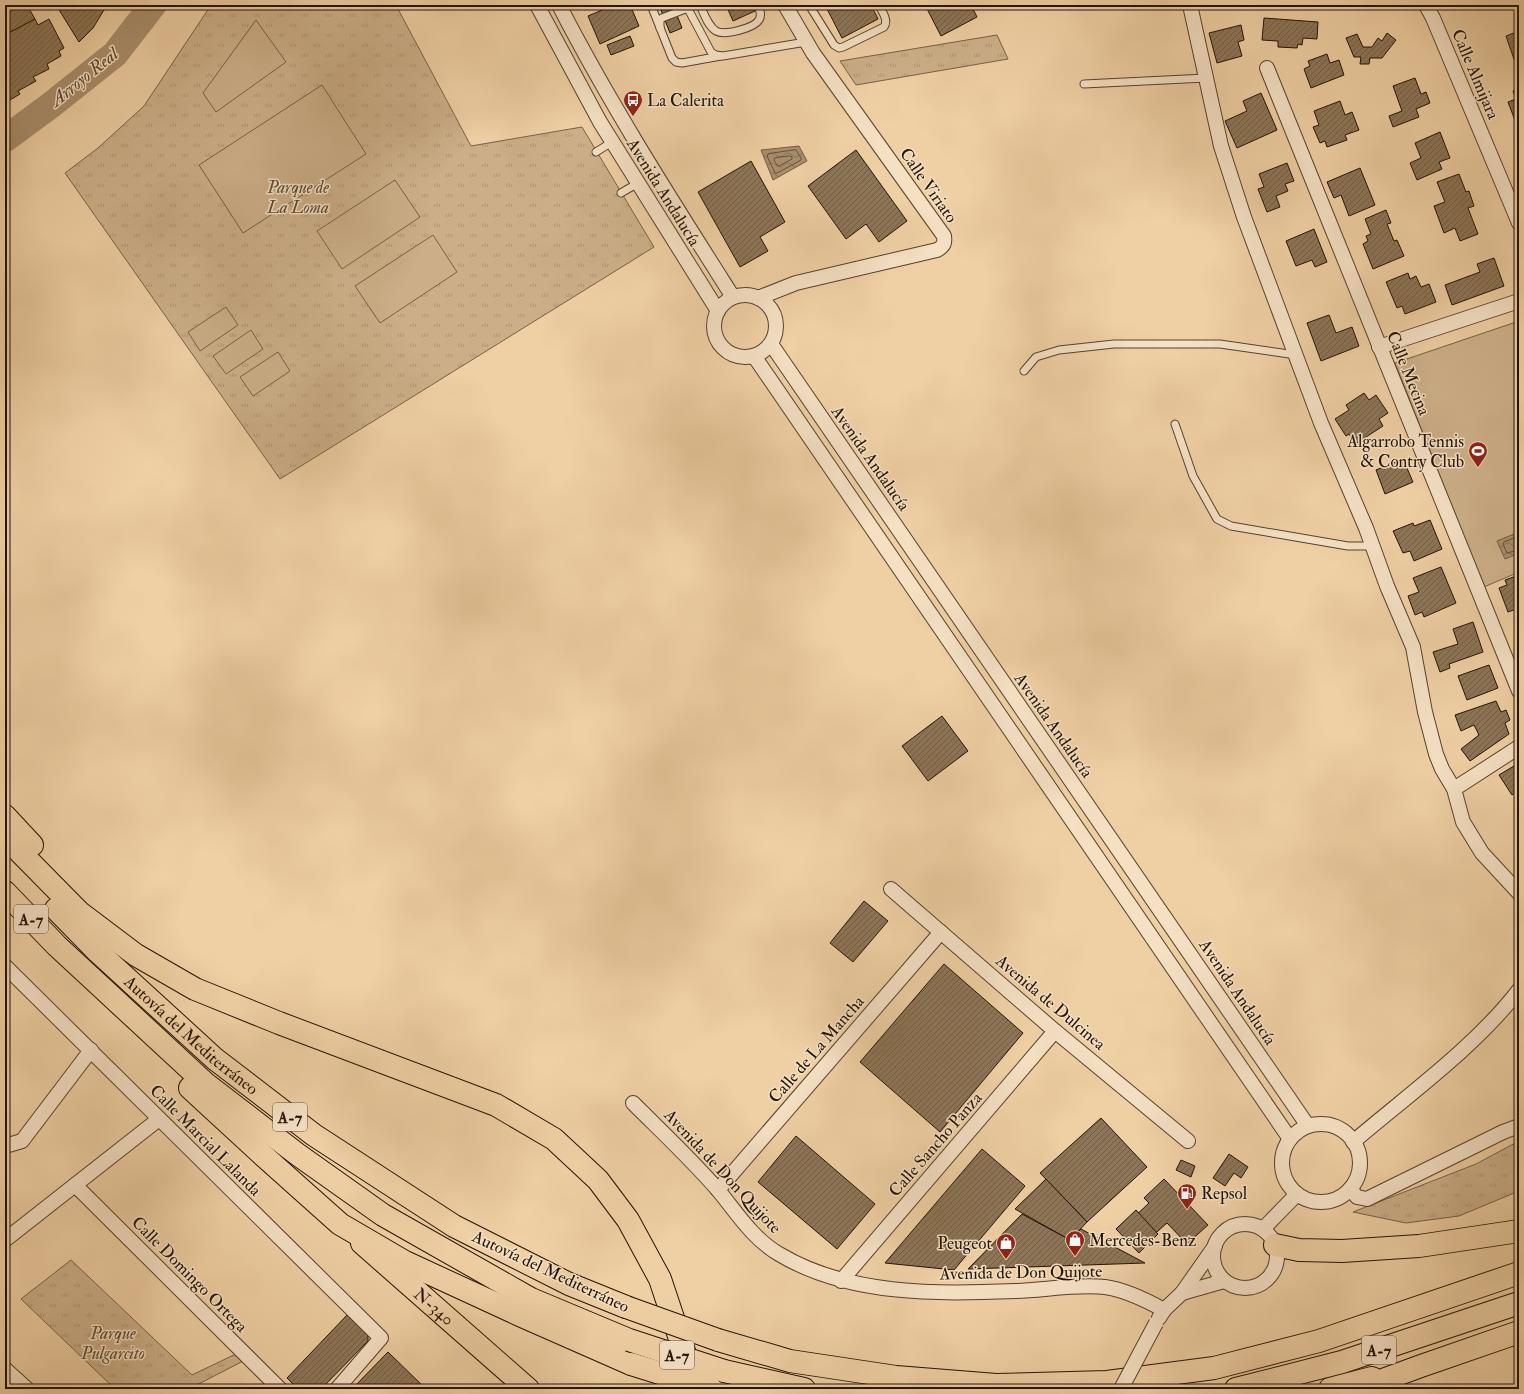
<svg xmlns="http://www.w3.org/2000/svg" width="1524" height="1394" font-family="'IM FELL Double Pica',serif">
<defs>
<pattern id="park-tufts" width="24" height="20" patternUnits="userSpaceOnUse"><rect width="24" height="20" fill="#ccaf89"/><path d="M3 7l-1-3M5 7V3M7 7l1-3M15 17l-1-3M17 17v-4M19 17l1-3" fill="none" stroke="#af9675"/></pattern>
<pattern id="water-waves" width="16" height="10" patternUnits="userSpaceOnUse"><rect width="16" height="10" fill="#a98f6d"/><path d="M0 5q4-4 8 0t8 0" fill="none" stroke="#897457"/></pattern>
<pattern id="building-hatch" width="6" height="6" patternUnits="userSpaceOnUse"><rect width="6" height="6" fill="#8d7557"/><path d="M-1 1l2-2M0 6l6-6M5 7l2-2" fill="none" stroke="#735f46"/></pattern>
</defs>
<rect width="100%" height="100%" fill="#efcfa4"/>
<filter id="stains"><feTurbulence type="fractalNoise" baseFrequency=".005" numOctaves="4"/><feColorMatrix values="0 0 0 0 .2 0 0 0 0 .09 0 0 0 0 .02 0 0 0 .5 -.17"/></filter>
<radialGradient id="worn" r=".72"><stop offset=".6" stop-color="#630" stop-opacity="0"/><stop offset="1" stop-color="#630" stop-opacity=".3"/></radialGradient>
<g fill="url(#park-tufts)" stroke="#776146">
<polygon points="211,5 383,5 398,9 471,146 582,127 654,247 280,479 65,173 98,148 144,106"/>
<polygon points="997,35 1008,59 856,85 840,61"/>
<polygon points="1519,1141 1519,1191 1459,1216 1406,1223 1353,1212 1476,1164"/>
<polygon points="71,1260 192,1375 242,1351 249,1358 189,1389 115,1389 21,1299"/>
</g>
<g fill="#ccaf89" stroke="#776146">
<polygon points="256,20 286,62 216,112 203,93"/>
<polygon points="322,85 366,154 243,233 199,165"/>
<polygon points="395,180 420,217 342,269 317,231"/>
<polygon points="433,235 457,272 380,323 355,286"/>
<polygon points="226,307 238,325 200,351 188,332"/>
<polygon points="1519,321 1519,572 1484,587 1395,363"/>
<polygon points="251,330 263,349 226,374 213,356"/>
<polygon points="278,352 290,371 253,396 240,377"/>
</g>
<g fill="url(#water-waves)" stroke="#735d43">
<polygon points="799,146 807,161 773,180 761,150"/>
<polygon points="1519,532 1519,553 1505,559 1497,541"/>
</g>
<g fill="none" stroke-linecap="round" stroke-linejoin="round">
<g stroke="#665138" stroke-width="1">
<polygon points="796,150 801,158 801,160 777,173 775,173 767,156 768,154"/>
<polygon points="790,156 792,157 792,159 779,166 777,165 774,160 775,158"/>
<polyline points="1519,536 1504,542 1503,544 1507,553 1519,550"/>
</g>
<polyline stroke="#a98f6d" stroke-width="27" points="5,139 51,105 115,54 153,5"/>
</g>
<g fill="url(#building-hatch)" stroke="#221303">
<polygon points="5,5 27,5 35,19 5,35"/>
<polygon points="56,5 107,5 93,28 79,42"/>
<polygon points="614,5 630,5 639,26 600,44 588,16"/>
<polygon points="659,5 673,5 682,28 670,33"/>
<polygon points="726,5 752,5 755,11 733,21"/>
<polygon points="825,5 871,5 878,19 842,38"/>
<polygon points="925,5 971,5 977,17 941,36"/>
<polygon points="1264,18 1318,22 1317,39 1303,38 1302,45 1298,44 1297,48 1278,47 1278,41 1262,40"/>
<polygon points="35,19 38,25 49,19 64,48 59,51 61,56 47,64 49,69 33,77 36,81 18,91 20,94 5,103 5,35"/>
<polygon points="1241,25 1244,40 1238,42 1242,56 1217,63 1209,33"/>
<polygon points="1519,31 1519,64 1516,65 1506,36"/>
<polygon points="1387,33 1396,40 1382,58 1370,58 1369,64 1360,64 1361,57 1354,57 1346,38 1357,34 1363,47 1372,47 1378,38 1382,41"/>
<polygon points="630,36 634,46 611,55 607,45"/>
<polygon points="1327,54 1330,63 1339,60 1344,75 1311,88 1304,69 1310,66 1308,61"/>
<polygon points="1415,78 1421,94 1426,92 1430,103 1416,109 1419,117 1393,127 1389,116 1402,111 1393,86"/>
<polygon points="1519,88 1519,131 1508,102 1516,99 1513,91"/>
<polygon points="1261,93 1277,130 1237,148 1225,121 1247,111 1243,101"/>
<polygon points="1340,101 1345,115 1352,112 1359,130 1345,135 1347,140 1327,147 1325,141 1320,143 1313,127 1319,125 1314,111"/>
<polygon points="1440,132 1450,158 1439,162 1442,169 1417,180 1410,163 1421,158 1415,143"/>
<polygon points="856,150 907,221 879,242 866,224 846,239 808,186"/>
<polygon points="751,161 785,222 760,237 768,251 740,267 698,192"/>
<polygon points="1287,163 1294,181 1285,184 1288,191 1276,196 1280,207 1267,212 1258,189 1264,187 1259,174"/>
<polygon points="1360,168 1375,205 1349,216 1341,195 1334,198 1327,182"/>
<polygon points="1459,174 1466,192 1469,191 1474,206 1468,208 1478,234 1460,241 1455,228 1444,233 1434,206 1445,202 1437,182"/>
<polygon points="1386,210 1391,223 1387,224 1394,241 1397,240 1404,256 1373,269 1363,244 1368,241 1366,236 1371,234 1365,219"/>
<polygon points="1314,229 1327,262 1315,267 1312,260 1296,266 1286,241"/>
<polygon points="1494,258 1504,286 1452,305 1445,285 1480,272 1477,264"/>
<polygon points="1408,273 1410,279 1416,276 1421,287 1429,284 1436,302 1405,314 1402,306 1397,308 1386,282"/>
<polygon points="1329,315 1336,333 1352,327 1359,346 1321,361 1307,323"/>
<polygon points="1364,393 1369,400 1376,395 1388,413 1379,419 1383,426 1355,444 1349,434 1346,436 1335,419 1349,410 1346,405"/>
<polygon points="1403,459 1413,482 1385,494 1376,470"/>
<polygon points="1430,520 1442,549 1414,561 1410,551 1403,553 1393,531 1413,523 1414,526"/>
<polygon points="1441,567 1456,603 1424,617 1422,612 1415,615 1408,596 1419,592 1413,578"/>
<polygon points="1519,575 1519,608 1508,612 1499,588 1507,585 1505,580"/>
<polygon points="1473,622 1483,652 1449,664 1450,668 1440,672 1433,652 1458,644 1453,629"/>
<polygon points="1489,665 1498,688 1467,700 1458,676"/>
<polygon points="1496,701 1501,712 1506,710 1510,720 1505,723 1509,734 1470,761 1461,749 1479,735 1474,725 1461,731 1455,715"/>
<polygon points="942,716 968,751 928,781 902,746"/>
<polygon points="1519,763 1519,790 1512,795 1499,775"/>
<polygon points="864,901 888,921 853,962 830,943"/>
<polygon points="944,964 1023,1033 940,1132 860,1062"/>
<polygon points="1101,1118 1147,1167 1087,1222 1040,1173"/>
<polygon points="796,1136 875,1204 837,1249 758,1182"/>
<polygon points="982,1149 1025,1186 954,1270 885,1263"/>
<polygon points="1229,1154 1248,1167 1241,1178 1234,1173 1225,1186 1213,1178"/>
<polygon points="1181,1160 1195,1166 1191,1177 1176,1170"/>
<polygon points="1046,1179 1087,1222 1070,1240 1015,1209"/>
<polygon points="1164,1179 1208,1225 1187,1244 1167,1223 1149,1239 1131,1220 1149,1203 1144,1198"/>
<polygon points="1136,1210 1158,1234 1139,1253 1116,1229"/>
<polygon points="1022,1214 1070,1240 1081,1229 1145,1263 968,1269"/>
<polygon points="349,1313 368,1331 368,1341 321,1389 298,1389 287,1378"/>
<polygon points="388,1352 426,1389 352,1389"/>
</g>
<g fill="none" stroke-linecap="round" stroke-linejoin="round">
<defs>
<g id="lane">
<polyline points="651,5 672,58 676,62 682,63 721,56"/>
<polyline points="686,5 711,52 716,55 723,56 806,42"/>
<path d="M700,5C704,14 708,26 716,31C725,36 754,28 759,20C762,15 760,10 758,5"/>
<path d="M809,5L834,45L839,48L843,47L884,27C889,20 882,12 879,5"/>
<polyline points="660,28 660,20 662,18 688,8"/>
<polyline points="1084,84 1206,78"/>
<polyline points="596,152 612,142"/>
<polyline points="621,193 638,183"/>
<polyline points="1024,371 1036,357 1059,350 1114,344 1220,344 1296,355"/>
<polyline points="1175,424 1193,476 1217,519 1231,526 1348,546 1372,546"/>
</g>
<g id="street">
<polyline points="537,5 600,122 718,311"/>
<path d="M559,5C611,106 672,201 733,297"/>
<polyline points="1190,5 1221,146 1244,217 1321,423 1366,528 1387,586 1413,647 1425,712 1436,754 1442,769 1454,789 1463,822 1482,853 1519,893"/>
<polyline points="1426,5 1433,18 1519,223"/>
<polyline points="1267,68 1519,691"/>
<circle cx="745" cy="326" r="31"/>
<path d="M758,298L796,283L937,250C944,246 945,243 944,236L813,53L785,5"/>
<polyline points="771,344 1308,1126"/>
<polyline points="1379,347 1519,301"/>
<polyline points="754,356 1290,1139"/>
<polyline points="1454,789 1519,747"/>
<polyline points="891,889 1055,1031 1188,1141"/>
<polyline points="5,966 381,1338 337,1389"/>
<path d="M633,1103C662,1132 692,1160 718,1190C737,1213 753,1239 779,1254C849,1296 937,1294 1016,1291C1045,1290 1076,1284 1105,1287C1126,1290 1146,1300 1164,1310"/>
<circle cx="1321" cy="1163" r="39"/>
<path d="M1353,1142C1408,1095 1475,1047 1519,990"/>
<polyline points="5,1146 22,1141 91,1050"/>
<polyline points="75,1185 280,1389"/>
<polyline points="1350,1189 1357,1197 1367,1199 1503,1132 1519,1126"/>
<polyline points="718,1190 941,932"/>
<circle cx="1245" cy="1256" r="32"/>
<polyline points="1263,1229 1297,1194"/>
<polyline points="5,1240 159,1119"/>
<polyline points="841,1281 1055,1031"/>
<polyline points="1182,1293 1224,1281"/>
<polyline points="1159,1318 1164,1310 1182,1293 1215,1246"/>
<polyline points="5,1369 27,1389"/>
</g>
<g id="primary">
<path id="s1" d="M362,1243L528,1389"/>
</g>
<g id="highway">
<polyline points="5,816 32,845"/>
<polyline points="5,837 79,912 136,955 195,989 279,1023 496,1105 554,1139 598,1180 628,1220 660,1279 692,1375"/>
<polyline points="5,892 57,946 206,1084 297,1154 383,1215 531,1299 629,1340"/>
<path id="s2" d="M56,909L98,952L215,1059L314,1135L454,1226L569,1284L626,1307"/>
<polyline points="190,1088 266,1158 340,1224 405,1262 522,1316 631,1364"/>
<polyline points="1275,1245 1299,1250 1342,1251 1419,1246 1519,1231"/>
<polyline points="718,1340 790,1361 896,1377 996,1385 1107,1382 1214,1368 1319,1341 1519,1273"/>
<polyline points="724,1371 804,1389"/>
<polyline points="1236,1389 1342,1362 1519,1303"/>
<polyline points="1330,1389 1372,1378"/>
<polyline points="1358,1389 1421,1366 1519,1332"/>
</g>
</defs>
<use href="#lane" stroke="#55422b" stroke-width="9"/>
<use href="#street" stroke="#55422b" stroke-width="16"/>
<use href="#primary" stroke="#221303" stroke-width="24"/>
<use href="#highway" stroke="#221303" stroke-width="24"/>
<use href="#lane" stroke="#f5e0c4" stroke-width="7"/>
<use href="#street" stroke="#f5e0c4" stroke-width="14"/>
<use href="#primary" stroke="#efcfa4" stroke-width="22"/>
<use href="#highway" stroke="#efcfa4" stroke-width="22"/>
<defs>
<polyline id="street-bridge" points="1121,1389 1156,1323"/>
<g id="highway-bridge">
<polyline points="626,1307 718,1340"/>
<polyline points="629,1340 724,1371"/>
<polyline points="631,1364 711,1389"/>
</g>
</defs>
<use href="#street-bridge" stroke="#55422b" stroke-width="16" stroke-linecap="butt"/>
<use href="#highway-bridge" stroke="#221303" stroke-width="24" stroke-linecap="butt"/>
<use href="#street-bridge" stroke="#f5e0c4" stroke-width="14"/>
<use href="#highway-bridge" stroke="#efcfa4" stroke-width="22"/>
</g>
<defs>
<symbol id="bus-pin" viewBox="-11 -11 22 30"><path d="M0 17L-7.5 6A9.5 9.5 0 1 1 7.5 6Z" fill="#8f2418" stroke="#f5e0c4"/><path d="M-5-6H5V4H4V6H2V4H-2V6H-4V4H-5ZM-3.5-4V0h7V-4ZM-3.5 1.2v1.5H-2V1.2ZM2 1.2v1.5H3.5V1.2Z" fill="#fff"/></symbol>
<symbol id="stadium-pin" viewBox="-11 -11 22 30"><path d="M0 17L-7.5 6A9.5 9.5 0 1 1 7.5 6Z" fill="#8f2418" stroke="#f5e0c4"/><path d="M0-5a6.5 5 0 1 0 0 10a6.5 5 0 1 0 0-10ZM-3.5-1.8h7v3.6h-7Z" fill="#fff"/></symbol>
<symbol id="fuel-pin" viewBox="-11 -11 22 30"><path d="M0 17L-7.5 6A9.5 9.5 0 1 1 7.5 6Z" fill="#8f2418" stroke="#f5e0c4"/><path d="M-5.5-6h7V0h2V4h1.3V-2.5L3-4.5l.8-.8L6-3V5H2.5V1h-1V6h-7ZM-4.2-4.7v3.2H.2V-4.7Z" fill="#fff"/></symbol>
<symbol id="shop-pin" viewBox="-11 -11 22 30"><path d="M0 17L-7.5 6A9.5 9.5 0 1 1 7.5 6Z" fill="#8f2418" stroke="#f5e0c4"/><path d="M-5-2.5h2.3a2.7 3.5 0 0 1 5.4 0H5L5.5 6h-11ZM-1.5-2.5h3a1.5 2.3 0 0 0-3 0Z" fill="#fff"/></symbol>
</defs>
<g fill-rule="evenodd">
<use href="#bus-pin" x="622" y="89" width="22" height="30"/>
<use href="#stadium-pin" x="1467" y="440" width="22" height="30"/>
<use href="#fuel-pin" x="1176" y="1182" width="22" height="30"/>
<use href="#shop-pin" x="1064" y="1229" width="22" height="30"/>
<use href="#shop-pin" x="995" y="1232" width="22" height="30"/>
</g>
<g text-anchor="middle" stroke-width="3" stroke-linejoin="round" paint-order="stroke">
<g fill="#f5e0c4" stroke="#61503d" stroke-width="1">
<rect x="14" y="905" width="34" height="28" rx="3"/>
<rect x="273" y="1103" width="34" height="28" rx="3"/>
<rect x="1362" y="1336" width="34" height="28" rx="3"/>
<rect x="660" y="1341" width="34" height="28" rx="3"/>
</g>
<g font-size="16" font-weight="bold" fill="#221303">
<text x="31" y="925">A-7</text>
<text x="290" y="1123">A-7</text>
<text x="1379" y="1356">A-7</text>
<text x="677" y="1361">A-7</text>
</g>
<g font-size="17" fill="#221303" stroke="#f5e0c4">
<text transform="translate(1476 74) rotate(67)" y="6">Calle Almijara</text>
<text transform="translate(929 185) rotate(55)" y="6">Calle Viriato</text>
<text transform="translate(664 192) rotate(58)" y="6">Avenida Andalucía</text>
<text transform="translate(1409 373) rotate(68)" y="6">Calle Mecina</text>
<text transform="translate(871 458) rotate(55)" y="6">Avenida Andalucía</text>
<text transform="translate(1054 725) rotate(55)" y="6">Avenida Andalucía</text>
<text transform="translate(1238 992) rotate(56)" y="6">Avenida Andalucía</text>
<text transform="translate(1051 1002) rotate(40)" y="6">Avenida de Dulcinea</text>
<text dy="6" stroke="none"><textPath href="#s2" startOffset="185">Autovía del Mediterráneo</textPath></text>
<text transform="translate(816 1049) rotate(-49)" y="6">Calle de La Mancha</text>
<text transform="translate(206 1140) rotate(45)" y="6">Calle Marcial Lalanda</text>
<text transform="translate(935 1144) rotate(-49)" y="6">Calle Sancho Panza</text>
<text transform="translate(723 1171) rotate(47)" y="6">Avenida de Don Quijote</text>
<text transform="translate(551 1271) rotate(25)" y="6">Autovía del Mediterráneo</text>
<text transform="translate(1021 1272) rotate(-1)" y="6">Avenida de Don Quijote</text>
<text transform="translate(190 1274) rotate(45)" y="6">Calle Domingo Ortega</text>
<text dy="6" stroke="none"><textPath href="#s1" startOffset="96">N-340</textPath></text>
</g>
<g font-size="17" fill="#221303" stroke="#f5e0c4" text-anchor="start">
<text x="647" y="106">La Calerita</text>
<text x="1464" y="447" text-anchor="end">Algarrobo Tennis<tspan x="1464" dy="20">&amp; Contry Club</tspan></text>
<text x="1201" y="1199">Repsol</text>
<text x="1089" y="1246">Mercedes-Benz</text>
<text x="992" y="1249" text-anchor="end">Peugeot</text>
</g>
<g font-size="17" font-style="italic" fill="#5e4a32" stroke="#f5e0c4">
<text x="298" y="193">Parque de<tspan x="298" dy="20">La Loma</tspan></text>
<text x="113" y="1339">Parque<tspan x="113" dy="20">Pulgarcito</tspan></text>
</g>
<g font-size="18" font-style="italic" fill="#58452d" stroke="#f5e0c4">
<text transform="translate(84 77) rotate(-39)" y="6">Arroyo Real</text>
</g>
</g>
<rect width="1524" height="1394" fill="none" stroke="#efcfa4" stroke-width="20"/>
<rect x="6" y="6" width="1512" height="1382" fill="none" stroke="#221303" stroke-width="2"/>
<rect x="10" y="10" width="1504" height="1374" fill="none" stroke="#221303"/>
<rect width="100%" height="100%" filter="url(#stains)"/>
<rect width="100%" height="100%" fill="url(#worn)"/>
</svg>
